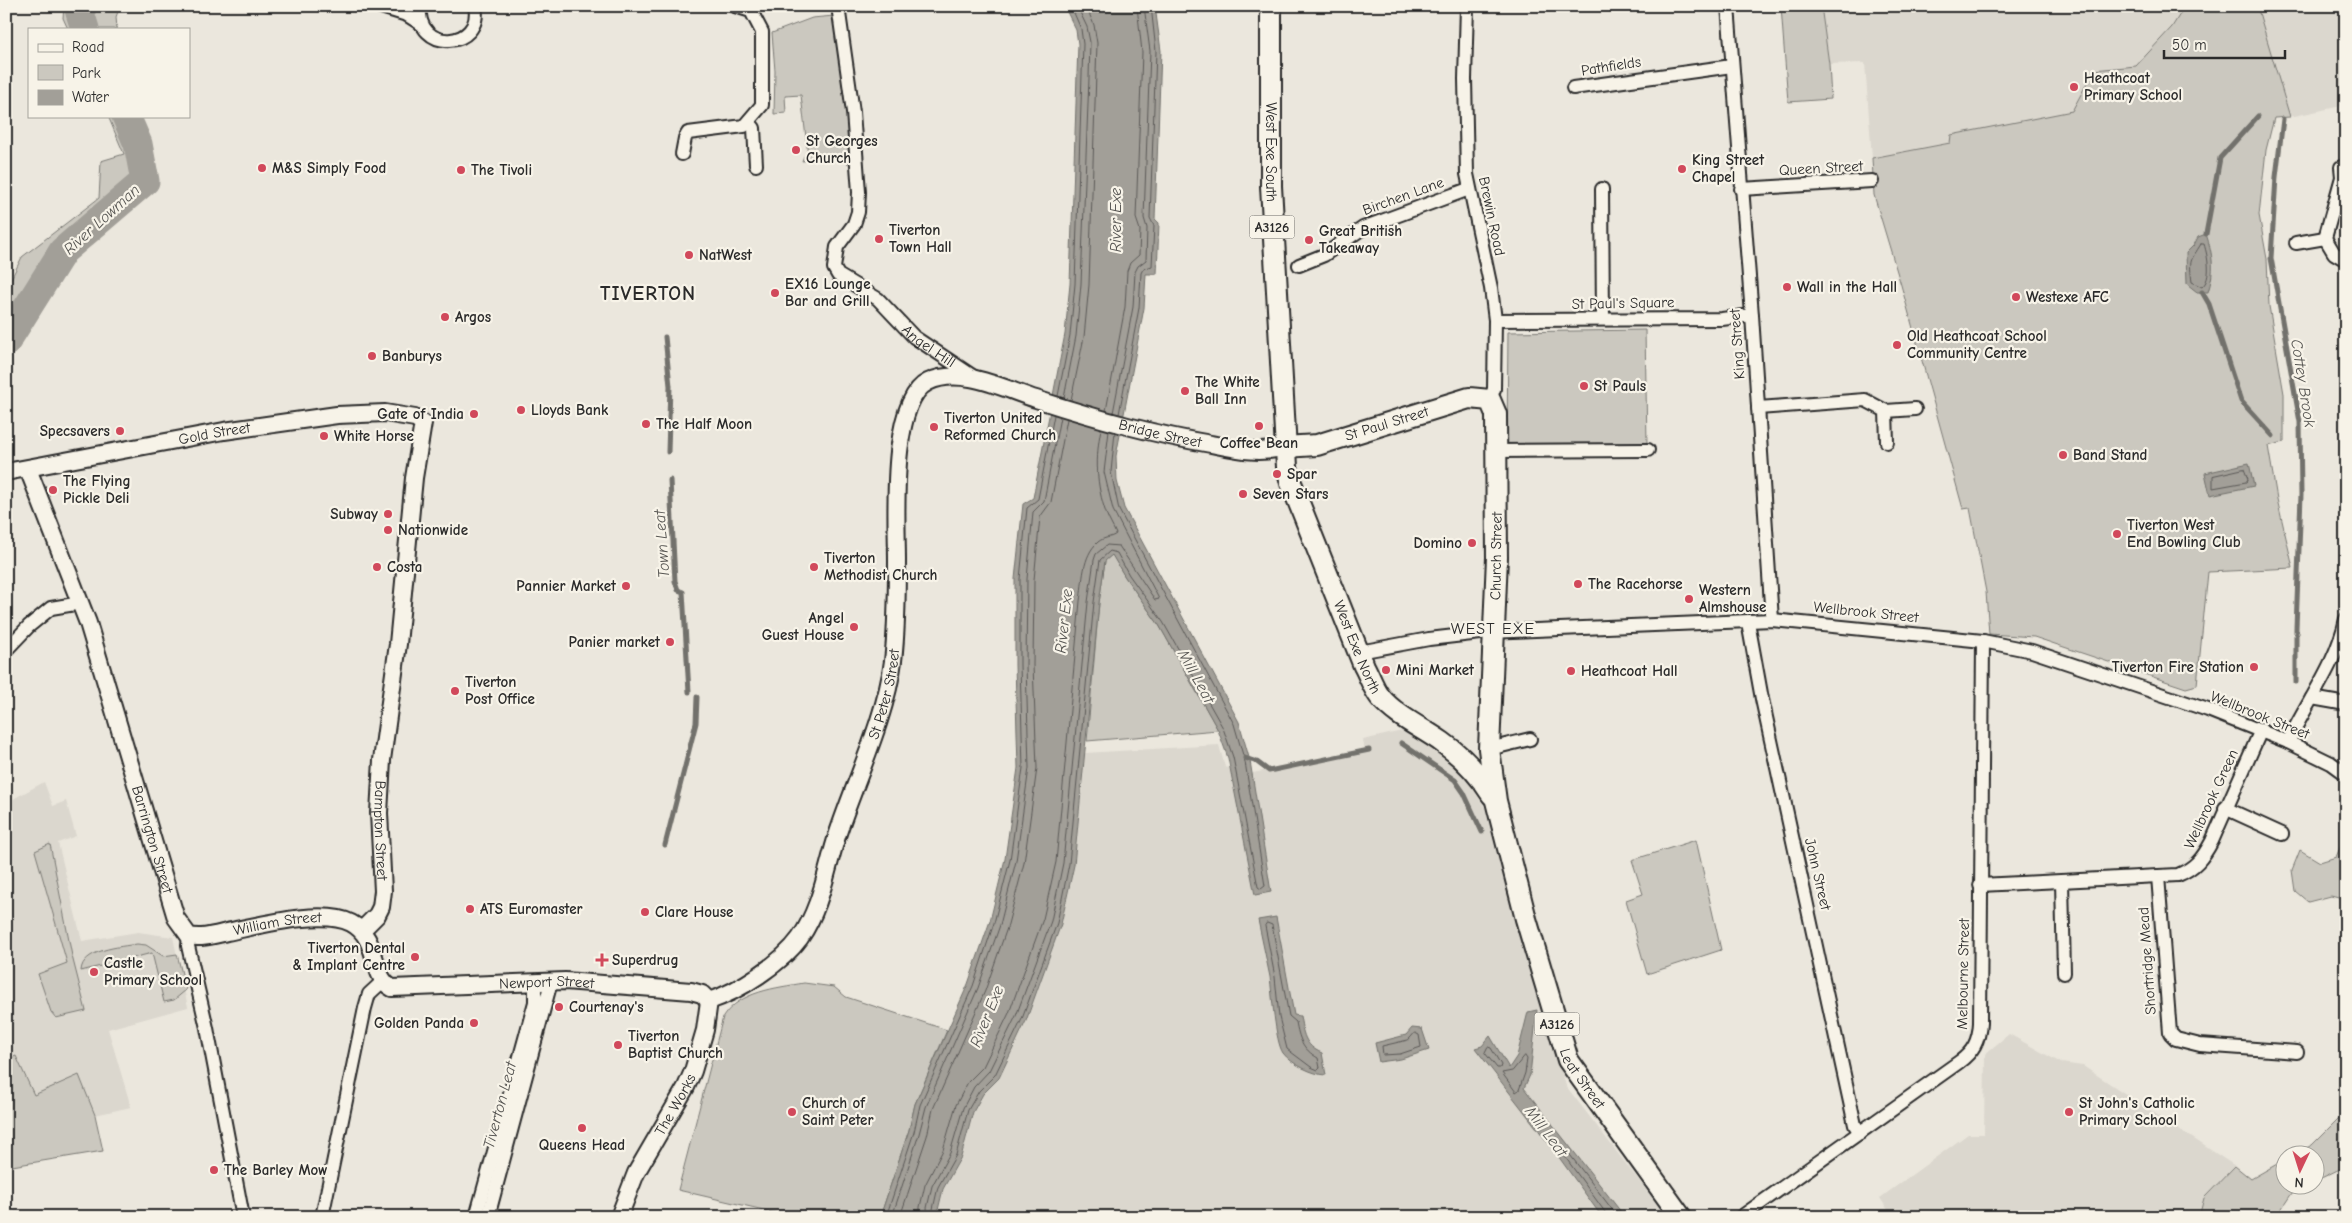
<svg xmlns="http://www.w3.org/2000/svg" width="2352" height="1223" font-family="'Comic Neue',sans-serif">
<rect width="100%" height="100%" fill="#ebe7dd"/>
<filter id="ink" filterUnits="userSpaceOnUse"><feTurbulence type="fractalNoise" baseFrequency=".02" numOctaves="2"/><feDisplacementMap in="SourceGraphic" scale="10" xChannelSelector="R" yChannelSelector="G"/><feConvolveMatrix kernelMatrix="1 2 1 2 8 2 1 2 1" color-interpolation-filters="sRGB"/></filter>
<g filter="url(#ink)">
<g fill="#dbd7ce">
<polygon points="1821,6 2346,6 2346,105 2290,117 2078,118 1872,158 1865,63 1829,64"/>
<polygon points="1402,731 1434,745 1461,769 1495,824 1566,1086 1667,1217 939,1217 938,1210 943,1189 961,1157 973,1112 983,1094 999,1078 1026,1021 1061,924 1074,865 1085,753 1219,745 1225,767 1247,774 1365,752 1363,740"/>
<polygon points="44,782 53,806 66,801 76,836 58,843 82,941 138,932 173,937 188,1007 108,1029 131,1107 95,1115 103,1151 6,1167 6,803"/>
<polygon points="2009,1034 2061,1063 2083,1066 2235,1166 2204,1198 2199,1217 1885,1217 1890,1213 1880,1198 1968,1134 1984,1134 1985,1054"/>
</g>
<g fill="#cbc8bf" stroke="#7b7a75">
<polygon points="64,6 120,6 116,17 117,29 68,29 63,18"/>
<polygon points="1781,6 1821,6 1829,64 1831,99 1788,102"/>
<polygon points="2185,6 2257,6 2290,117 2274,118 2266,150 2259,215 2267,259 2269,306 2284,394 2284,442 2268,446 2277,499 2293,568 2208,572 2197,685 2186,688 2034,637 1989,634 1986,592 1970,508 1963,509 1901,285 1874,195 1872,158 1950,143 1951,135 2072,111 2094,70 2136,66 2172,27"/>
<polygon points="834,16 853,157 847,164 846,157 802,161 804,156 808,155 801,95 785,96 786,113 774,114 775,71 772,33 812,18"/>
<polygon points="108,116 136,116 158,173 81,235 32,311 6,359 6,289 22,257 99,198 101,161 124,154"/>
<polygon points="1645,330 1647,444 1507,445 1508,332"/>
<polygon points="1112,554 1125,577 1159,625 1218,730 1087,741 1099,603 1105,561"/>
<polygon points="2346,834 2346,900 2331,896 2308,902 2295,891 2292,870 2300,850 2320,862 2336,857"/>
<polygon points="1696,840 1721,950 1647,974 1626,900 1643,894 1632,860"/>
<polygon points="50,844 72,956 86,1011 56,1018 51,1012 38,974 67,963 35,851"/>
<path d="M137,944L146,945L163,956L177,954L186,990L174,1000L164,1002L152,953L81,971C82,949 120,947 137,944Z"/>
<path d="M804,983L834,987L846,997L947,1030L915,1104L909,1130L880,1217H794L678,1190L723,1017C740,991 776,988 804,983Z"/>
<polygon points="16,1056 34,1095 79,1075 95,1115 103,1151 6,1167 6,1060"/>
<polygon points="2346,1111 2346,1166 2315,1181 2314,1156 2293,1155 2312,1145"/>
<polygon points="2284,1160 2284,1186 2307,1186 2292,1193 2276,1217 2199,1217 2204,1198 2235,1166 2251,1179"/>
</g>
<g fill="#a29f98" stroke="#72716c">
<polygon points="1064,6 1155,6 1161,51 1155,219 1159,223 1157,274 1146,274 1144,308 1116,456 1117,481 1124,508 1239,722 1250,761 1271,892 1255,895 1228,758 1218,730 1159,625 1125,577 1112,555 1105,561 1099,603 1074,865 1061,924 1026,1021 999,1078 983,1094 973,1112 961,1157 943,1189 938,1210 939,1217 880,1217 909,1130 915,1104 968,984 990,921 1005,859 1018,768 1015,665 1015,579 1023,504 1033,498 1065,334 1070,284 1078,44 1076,30"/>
<path d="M2206,234C2213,254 2215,271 2208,292H2197L2187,284L2186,253L2194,245L2198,237Z"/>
<polygon points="2249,463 2254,486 2210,495 2205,473"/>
<path d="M1276,917L1294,1015L1300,1016C1303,1032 1304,1046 1322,1053L1326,1075C1314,1075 1291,1064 1283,1053C1275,1041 1272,993 1270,977C1266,958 1262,939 1258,920Z"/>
<polygon points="1537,1010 1530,1075 1524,1088 1625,1217 1602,1217 1553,1149 1475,1048 1482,1046 1490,1036 1509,1068 1517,1056 1528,1012"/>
<polygon points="1412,1028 1422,1029 1429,1050 1401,1059 1379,1062 1375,1043 1406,1035"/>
</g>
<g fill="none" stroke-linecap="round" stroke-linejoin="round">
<g stroke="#5b5957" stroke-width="1">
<path d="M2201,244H2204C2208,257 2212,278 2202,287L2192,282C2189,259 2190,262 2201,244Z"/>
<polyline points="1058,396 1070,335 1075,284 1083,44 1081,29 1071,6"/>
<polyline points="1064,398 1076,336 1081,284 1089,78 1090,42 1087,27 1077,6"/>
<polyline points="1071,400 1084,337 1089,285 1097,43 1094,25 1086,6"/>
<polyline points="1106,411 1125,307 1127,271 1130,263 1139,255 1140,230 1136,218 1142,52 1137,6"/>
<polyline points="1113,413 1133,307 1135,272 1138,266 1146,260 1147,228 1144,218 1150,51 1144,6"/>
<polyline points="1119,414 1139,308 1141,273 1143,269 1152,266 1154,226 1150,218 1156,51 1151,6"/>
<polygon points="2244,469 2248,479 2246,482 2213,488 2213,476"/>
<path d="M1267,923L1272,925L1289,1016L1296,1022C1299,1038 1302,1049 1318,1058L1320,1068L1318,1070L1311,1067L1287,1049L1279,1017L1275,977L1265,926Z"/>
<polygon points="1415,1033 1419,1035 1421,1047 1400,1054 1383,1055 1382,1046 1408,1040"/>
<polygon points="1488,1047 1491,1048 1501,1065 1500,1068 1497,1068 1485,1053"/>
<polygon points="1525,1056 1527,1059 1525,1073 1519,1090 1516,1092 1502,1073 1512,1071"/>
<polyline points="886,1217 914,1132 920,1105 973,986 994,923 1010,860 1023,768 1020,665 1020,579 1027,508 1038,499 1054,415"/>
<polyline points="892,1217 919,1134 926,1107 978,988 1000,925 1016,861 1029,768 1026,665 1027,579 1033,512 1044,501 1060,417"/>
<polyline points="900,1217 927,1136 933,1109 985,991 1007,928 1024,863 1037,768 1033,665 1034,580 1040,517 1051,502 1067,419"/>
<path d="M920,1217V1207L925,1185L943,1150L956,1105L968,1082L983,1067L1009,1013L1043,919L1056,862L1080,601C1083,581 1082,556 1098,542C1104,537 1111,538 1116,534C1113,527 1109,521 1106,513C1096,485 1095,458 1101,429"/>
<polyline points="928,1217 927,1208 932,1186 950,1153 963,1108 974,1087 989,1071 1016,1016 1051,921 1063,863 1088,602 1094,560 1096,554 1107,545 1119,546 1155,600 1159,599 1113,510 1104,472 1109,431"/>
<polyline points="934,1217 933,1209 938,1187 956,1155 968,1110 979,1091 995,1075 1022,1019 1057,923 1069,864 1094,602 1100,560 1110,551 1117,553 1129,575 1163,622 1223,728 1233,757 1258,887 1261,889 1265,886 1245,762 1234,724 1119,510 1111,472 1115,432"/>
<polyline points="1606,1217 1605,1212 1563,1154 1564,1151 1567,1151 1618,1217"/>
</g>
<g stroke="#72716c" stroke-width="5">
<polyline points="2283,119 2276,177 2271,258 2300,422 2301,495 2296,628 2296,682"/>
<polyline points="2206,234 2220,158 2258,116"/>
<polyline points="2202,292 2209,304 2241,401 2273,436"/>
<polyline points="665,337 670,386 668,452"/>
<polyline points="670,480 675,581 678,590 683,592 689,692"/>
<polyline points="1401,743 1455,780 1464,793 1482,832"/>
<polyline points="1245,758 1257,762 1269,771 1369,750"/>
<polyline points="665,845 696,723 697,697"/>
</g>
<g stroke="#a29f98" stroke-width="29">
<polyline points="78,6 85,29"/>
<polyline points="6,342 63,251 145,181 138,144 126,116"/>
</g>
<defs>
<g id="minor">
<polyline points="378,6 407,15 421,24"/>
<path d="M420,6C415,54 484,49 475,6"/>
<path id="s1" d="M838,6L853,112L859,192L858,212L854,224L837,247L834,268L838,275L878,299L914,337L977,379"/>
<polyline points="1467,6 1465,79 1467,174 1491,288 1495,320 1494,389 1490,400"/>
<polyline points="1728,6 1752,315 1772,620"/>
<polyline points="1573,88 1732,66"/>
<polyline points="749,122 754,128 756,165"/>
<polyline points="682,154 685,138 688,133 744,126 762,105 762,32 751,11 735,6"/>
<polyline points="2341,167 2342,177 2325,238 2334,253 2346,260"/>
<polyline points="1602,189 1603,319"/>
<polyline points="1741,189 1872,181"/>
<polyline points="2296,243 2325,238"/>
<polyline points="1299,265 1324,255 1363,228 1469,189"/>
<polyline points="1495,320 1722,319 1752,315"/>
<polyline points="1758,408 1865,400 1886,411 1887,442"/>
<polyline points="1886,411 1915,409"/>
<polyline points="1496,451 1648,450"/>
<polyline points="1748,622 1762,699 1855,1125 1860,1133"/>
<polyline points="6,650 29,626 51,608 81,603"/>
<polyline points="1359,652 1429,639 1489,632 1772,620 1983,641 2032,651 2208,710 2288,742 2331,763 2346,774"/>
<polyline points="2312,698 2346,704"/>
<path d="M2288,742C2308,700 2336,665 2346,619"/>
<polyline points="1489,749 1530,739"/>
<polyline points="2225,808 2282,834"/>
<polyline points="2158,876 2170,1033 2176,1039 2200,1045 2297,1052"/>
<polyline points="2062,881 2064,973"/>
<path d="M1980,885L2178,875C2195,868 2203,858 2212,841L2261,730"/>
<polyline points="189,936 188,946 207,1028 243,1217"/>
<polyline points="322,1217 365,1008 369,994 383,981"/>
<polyline points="476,1217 535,1002 535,982"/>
<polyline points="488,1217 551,982"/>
<path d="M1741,1217L1959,1062C1973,1052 1979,1041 1980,1023L1983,641"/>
</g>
<g id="tertiary">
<path id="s2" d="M28,469L88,623L176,918L189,936C201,939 214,935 227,932C257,926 323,908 351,923C380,938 370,977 392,988L565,981L691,991L702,994L709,1001"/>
<path id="s3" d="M6,472L224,431L337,415L385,413L415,418L423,423L414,478L398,644L382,760L379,813L383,891L381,907L377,915L362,930"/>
<path id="s4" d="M709,1001C738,992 782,963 800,938C822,906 826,869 838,833C856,779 886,717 893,661C897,628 897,593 897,560C897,522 889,401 928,382C961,366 1004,389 1036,399C1094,418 1151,434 1211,444C1236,449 1260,455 1284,447"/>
<path id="s5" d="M619,1217L636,1173L686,1087L693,1071L705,1030L709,1001"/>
</g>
<g id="primary">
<path id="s6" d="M1271,6V186L1287,467L1291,483L1364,666C1369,675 1373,688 1380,697C1397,717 1421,727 1442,742C1463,757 1479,774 1492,795"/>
<path id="s7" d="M1284,447L1317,445L1469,398L1490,400L1496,414L1497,557L1489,749L1496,801L1526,919L1568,1060L1681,1217"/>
</g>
</defs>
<use href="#minor" stroke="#2b2b2b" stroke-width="16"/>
<use href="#tertiary" stroke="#2b2b2b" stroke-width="20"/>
<use href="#primary" stroke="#2b2b2b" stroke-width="24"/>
<use href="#minor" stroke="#f7f3e8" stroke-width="12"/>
<use href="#tertiary" stroke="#f7f3e8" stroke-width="16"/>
<use href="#primary" stroke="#f7f3e8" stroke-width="20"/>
</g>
</g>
<g fill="#d1495b" stroke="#f7f3e8" stroke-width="2">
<circle cx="2074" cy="87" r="5"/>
<circle cx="796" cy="150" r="5"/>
<circle cx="262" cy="168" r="5"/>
<circle cx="1682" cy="169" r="5"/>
<circle cx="461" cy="170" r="5"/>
<circle cx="879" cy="239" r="5"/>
<circle cx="1309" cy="240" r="5"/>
<circle cx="689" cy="255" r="5"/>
<circle cx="1787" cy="287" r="5"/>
<circle cx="775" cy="293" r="5"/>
<circle cx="2016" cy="297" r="5"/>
<circle cx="445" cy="317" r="5"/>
<circle cx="1897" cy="345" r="5"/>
<circle cx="372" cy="356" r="5"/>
<circle cx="1584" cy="386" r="5"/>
<circle cx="1185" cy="391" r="5"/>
<circle cx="521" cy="410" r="5"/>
<circle cx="474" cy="414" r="5"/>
<circle cx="646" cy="424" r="5"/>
<circle cx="1259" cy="426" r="5"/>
<circle cx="934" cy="427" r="5"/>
<circle cx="120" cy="431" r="5"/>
<circle cx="324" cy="436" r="5"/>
<circle cx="2063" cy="455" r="5"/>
<circle cx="1277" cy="474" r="5"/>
<circle cx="53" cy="490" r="5"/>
<circle cx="1243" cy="494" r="5"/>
<circle cx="388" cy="514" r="5"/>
<circle cx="388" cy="530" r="5"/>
<circle cx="2117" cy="534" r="5"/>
<circle cx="1472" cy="543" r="5"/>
<circle cx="377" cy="567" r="5"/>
<circle cx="814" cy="567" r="5"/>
<circle cx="1578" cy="584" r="5"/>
<circle cx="626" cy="586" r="5"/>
<circle cx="1689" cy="599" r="5"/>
<circle cx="854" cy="627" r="5"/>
<circle cx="670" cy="642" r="5"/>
<circle cx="2254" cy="667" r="5"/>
<circle cx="1386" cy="670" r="5"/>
<circle cx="1571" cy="671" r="5"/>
<circle cx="455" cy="691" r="5"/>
<circle cx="470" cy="909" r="5"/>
<circle cx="645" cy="912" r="5"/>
<circle cx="415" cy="957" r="5"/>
<path d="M599.5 952.5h5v5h5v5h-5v5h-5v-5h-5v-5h5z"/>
<circle cx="94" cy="972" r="5"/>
<circle cx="559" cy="1007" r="5"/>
<circle cx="474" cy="1023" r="5"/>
<circle cx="618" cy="1045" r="5"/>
<circle cx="792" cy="1112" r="5"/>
<circle cx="2069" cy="1112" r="5"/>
<circle cx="582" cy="1128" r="5"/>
<circle cx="214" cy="1170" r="5"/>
</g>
<g text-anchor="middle" stroke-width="4.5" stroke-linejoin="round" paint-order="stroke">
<g fill="#f7f3e8" stroke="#686764" stroke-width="1">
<rect x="1249.5" y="215.5" width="45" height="23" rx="4"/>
<rect x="1534.5" y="1012.5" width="45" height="23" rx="4"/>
</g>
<g font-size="14" font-weight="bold" fill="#2b2b2b">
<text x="1272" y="232">A3126</text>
<text x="1557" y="1029">A3126</text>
</g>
<g font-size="15" fill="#2b2b2b" stroke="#f7f3e8">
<text transform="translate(1611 66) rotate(-9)" y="5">Pathfields</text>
<text dy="5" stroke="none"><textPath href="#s6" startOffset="146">West Exe South</textPath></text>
<text transform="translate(1821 168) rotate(-3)" y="5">Queen Street</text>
<text transform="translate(1403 196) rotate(-20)" y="5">Birchen Lane</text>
<text transform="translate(1492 216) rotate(78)" y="5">Brewin Road</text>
<text transform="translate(1623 303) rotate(-1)" y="5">St Paul's Square</text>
<text transform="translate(1737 344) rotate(-94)" y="5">King Street</text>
<text dy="5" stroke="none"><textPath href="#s1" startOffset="394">Angel Hill</textPath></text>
<text dy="5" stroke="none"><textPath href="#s7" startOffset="106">St Paul Street</textPath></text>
<text dy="5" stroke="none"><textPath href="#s3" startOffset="212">Gold Street</textPath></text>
<text dy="5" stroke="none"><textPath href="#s4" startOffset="934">Bridge Street</textPath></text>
<text transform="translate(1496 556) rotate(-89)" y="5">Church Street</text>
<text transform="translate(1866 612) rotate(6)" y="5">Wellbrook Street</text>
<text dy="5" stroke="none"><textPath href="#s6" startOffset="655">West Exe North</textPath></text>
<text dy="5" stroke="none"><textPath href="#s4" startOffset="371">St Peter Street</textPath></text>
<text transform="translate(2260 715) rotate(22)" y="5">Wellbrook Street</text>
<text transform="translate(2211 799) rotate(-65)" y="5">Wellbrook Green</text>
<text dy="5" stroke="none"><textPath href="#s3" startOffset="834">Bampton Street</textPath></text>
<text dy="5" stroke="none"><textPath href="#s2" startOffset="391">Barrington Street</textPath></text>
<text transform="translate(1818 874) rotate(77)" y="5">John Street</text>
<text dy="5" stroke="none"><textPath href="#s2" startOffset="585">William Street</textPath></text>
<text transform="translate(2147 961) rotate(-94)" y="5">Shortridge Mead</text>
<text transform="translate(1963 974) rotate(-89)" y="5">Melbourne Street</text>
<text dy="5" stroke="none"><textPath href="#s2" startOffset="894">Newport Street</textPath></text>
<text dy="5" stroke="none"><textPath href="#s7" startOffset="908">Leat Street</textPath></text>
<text dy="5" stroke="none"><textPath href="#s5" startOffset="126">The Works</textPath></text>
</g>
<g font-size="15" font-weight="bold" fill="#2b2b2b" stroke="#f7f3e8" text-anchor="start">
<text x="2084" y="83">Heathcoat<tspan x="2084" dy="17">Primary School</tspan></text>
<text x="806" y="146">St Georges<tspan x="806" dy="17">Church</tspan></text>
<text x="1692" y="165">King Street<tspan x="1692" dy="17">Chapel</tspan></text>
<text x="272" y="173">M&amp;S Simply Food</text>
<text x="471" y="175">The Tivoli</text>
<text x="889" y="235">Tiverton<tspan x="889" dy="17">Town Hall</tspan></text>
<text x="1319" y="236">Great British<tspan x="1319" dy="17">Takeaway</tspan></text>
<text x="699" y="260">NatWest</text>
<text x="785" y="289">EX16 Lounge<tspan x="785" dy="17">Bar and Grill</tspan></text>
<text x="1797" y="292">Wall in the Hall</text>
<text x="2026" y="302">Westexe AFC</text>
<text x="455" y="322">Argos</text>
<text x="1907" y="341">Old Heathcoat School<tspan x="1907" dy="17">Community Centre</tspan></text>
<text x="382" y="361">Banburys</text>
<text x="1195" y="387">The White<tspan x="1195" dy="17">Ball Inn</tspan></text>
<text x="1594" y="391">St Pauls</text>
<text x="531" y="415">Lloyds Bank</text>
<text x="464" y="419" text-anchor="end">Gate of India</text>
<text x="944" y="423">Tiverton United<tspan x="944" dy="17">Reformed Church</tspan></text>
<text x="656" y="429">The Half Moon</text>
<text x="110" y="436" text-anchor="end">Specsavers</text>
<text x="334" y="441">White Horse</text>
<text x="1259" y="448" text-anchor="middle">Coffee Bean</text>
<text x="2073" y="460">Band Stand</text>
<text x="1287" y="479">Spar</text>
<text x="63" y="486">The Flying<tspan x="63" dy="17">Pickle Deli</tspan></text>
<text x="1253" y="499">Seven Stars</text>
<text x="378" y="519" text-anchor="end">Subway</text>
<text x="2127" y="530">Tiverton West<tspan x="2127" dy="17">End Bowling Club</tspan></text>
<text x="398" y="535">Nationwide</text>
<text x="1462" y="548" text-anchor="end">Domino</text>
<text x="824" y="563">Tiverton<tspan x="824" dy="17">Methodist Church</tspan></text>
<text x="387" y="572">Costa</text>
<text x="1588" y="589">The Racehorse</text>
<text x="616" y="591" text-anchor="end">Pannier Market</text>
<text x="1699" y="595">Western<tspan x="1699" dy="17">Almshouse</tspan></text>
<text x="844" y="623" text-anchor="end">Angel<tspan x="844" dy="17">Guest House</tspan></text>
<text x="660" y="647" text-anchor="end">Panier market</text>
<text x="2244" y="672" text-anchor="end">Tiverton Fire Station</text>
<text x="1396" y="675">Mini Market</text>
<text x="1581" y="676">Heathcoat Hall</text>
<text x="465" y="687">Tiverton<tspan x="465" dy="17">Post Office</tspan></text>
<text x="480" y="914">ATS Euromaster</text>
<text x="655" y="917">Clare House</text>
<text x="405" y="953" text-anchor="end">Tiverton Dental<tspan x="405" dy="17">&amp; Implant Centre</tspan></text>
<text x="612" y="965">Superdrug</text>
<text x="104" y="968">Castle<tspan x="104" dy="17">Primary School</tspan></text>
<text x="569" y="1012">Courtenay's</text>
<text x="464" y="1028" text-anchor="end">Golden Panda</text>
<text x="628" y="1041">Tiverton<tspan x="628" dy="17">Baptist Church</tspan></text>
<text x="802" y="1108">Church of<tspan x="802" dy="17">Saint Peter</tspan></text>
<text x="2079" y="1108">St John's Catholic<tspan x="2079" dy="17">Primary School</tspan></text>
<text x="582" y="1150" text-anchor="middle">Queens Head</text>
<text x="224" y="1175">The Barley Mow</text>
</g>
<g font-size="16" font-style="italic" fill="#555451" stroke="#f7f3e8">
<text transform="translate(101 219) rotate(-42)" y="6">River Lowman</text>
<text transform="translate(1115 220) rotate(-90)" y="6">River Exe</text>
<text transform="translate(2304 383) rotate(81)" y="6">Cottey Brook</text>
<text transform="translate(661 544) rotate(-94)" y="6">Town Leat</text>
<text transform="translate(1063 621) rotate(-84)" y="6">River Exe</text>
<text transform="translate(1197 676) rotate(61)" y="6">Mill Leat</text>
<text transform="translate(986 1016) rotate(-68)" y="6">River Exe</text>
<text transform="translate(499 1105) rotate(-75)" y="6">Tiverton Leat</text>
<text transform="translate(1547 1131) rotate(53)" y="6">Mill Leat</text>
</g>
<g font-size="16" letter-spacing="1" fill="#2b2b2b" stroke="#f7f3e8">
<text x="1493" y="634">WEST EXE</text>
</g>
<g font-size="20" font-weight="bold" letter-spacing="1" fill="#2b2b2b" stroke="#f7f3e8">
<text x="648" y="300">TIVERTON</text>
</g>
</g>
<rect width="2352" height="1223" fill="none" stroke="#f7f3e8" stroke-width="25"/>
<rect x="12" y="12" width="2327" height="1198" fill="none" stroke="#2b2b2b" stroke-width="2" filter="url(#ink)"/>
<rect x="28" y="28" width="162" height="90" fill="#f7f3e8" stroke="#a5a39c"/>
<rect x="38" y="44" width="25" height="8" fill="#f7f3e8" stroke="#a5a39c"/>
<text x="72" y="52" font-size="15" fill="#2b2b2b">Road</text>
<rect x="38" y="65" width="25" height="15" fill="#cbc8bf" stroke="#a5a39c"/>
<text x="72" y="78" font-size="15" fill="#2b2b2b">Park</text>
<rect x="38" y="90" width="25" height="15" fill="#a29f98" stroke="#a5a39c"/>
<text x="72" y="102" font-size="15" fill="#2b2b2b">Water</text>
<g transform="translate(2300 1170) rotate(184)"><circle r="24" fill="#f7f3e8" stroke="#a5a39c"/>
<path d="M0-4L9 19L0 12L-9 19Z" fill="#d1495b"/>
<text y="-8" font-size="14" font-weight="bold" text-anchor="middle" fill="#2b2b2b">N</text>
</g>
<path d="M2164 50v8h121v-8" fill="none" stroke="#2b2b2b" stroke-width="2.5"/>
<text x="2172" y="50" font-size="15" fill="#2b2b2b" stroke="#f7f3e8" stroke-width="4" paint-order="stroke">50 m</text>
</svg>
